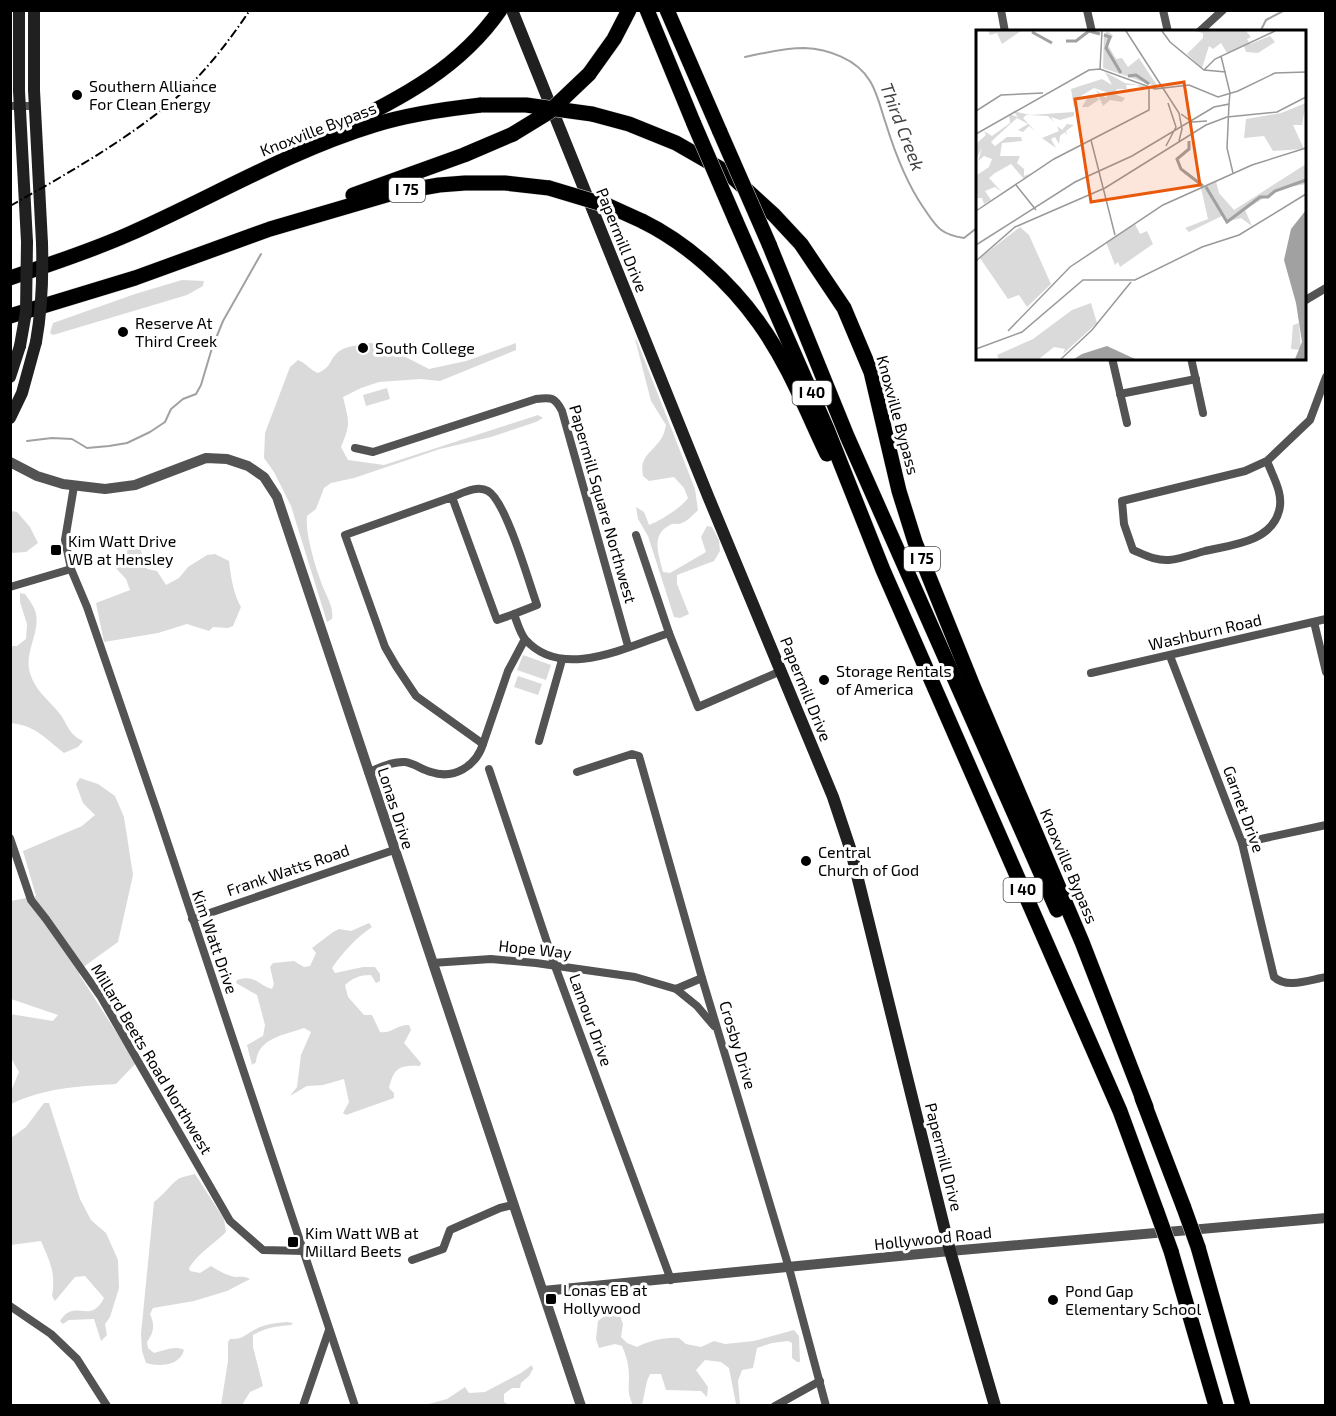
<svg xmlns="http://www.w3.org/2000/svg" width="1336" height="1416" font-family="'Exo 2',sans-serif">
<rect width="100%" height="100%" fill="#fff"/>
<g fill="#dadada">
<polygon points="182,280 204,281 203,286 187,295 53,335 50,333 53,323 135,294"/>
<path d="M635,339L637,341L695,489L698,510C693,515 687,522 679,524C675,524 673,523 670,525C650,535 659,555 663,572L670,573L706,552L701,537L707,526L712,527L719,540L720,551L714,561L677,575V584L689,614L680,618L674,617L648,536L638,519L636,507L644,512L649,525C660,521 681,508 688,498L684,488L674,477L649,481L643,476C639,456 652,453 661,439C664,435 665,429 666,425L651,401Z"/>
<path d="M370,343L380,344L429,369L466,361L516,343V350L440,381L421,379L379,382L361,388L343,397C349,422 351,423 341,447L348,460L384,465L538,415L543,418L536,422L491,437L440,449L354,478L331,483L324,488L316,509L307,516C305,535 316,568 323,587C327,597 334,608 332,619L327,622L291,506L274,472L264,458L265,433L290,367L298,360C307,364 310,370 318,373C333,366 328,361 338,352C345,346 361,345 370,343Z"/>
<polygon points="387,388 390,399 366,406 363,395"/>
<polygon points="11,511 17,512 30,527 38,543 26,552 11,553"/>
<path d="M140,548L147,569L157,571L166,585L179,578L188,567L207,555L215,554L229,561C231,577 233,593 241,607L233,626L228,628L213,627L209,631L187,624L158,633L104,642L96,603L130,590L126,579L114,566L128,550Z"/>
<path d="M20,593L25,594C29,600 35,607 36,614C40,633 24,652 30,673C35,691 49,700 60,714C68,725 69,735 83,741L78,747L64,753C45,738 36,726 11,723V646H17L26,639L27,624L20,602Z"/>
<polygon points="523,655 551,665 546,680 517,670"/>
<polygon points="518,676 542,684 538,695 514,687"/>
<path d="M80,778L98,784L115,796L124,817L133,875L118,942L86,965L79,974L136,1063L116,1084C81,1086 43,1088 11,1104V1091L19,1072L11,1058L10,1014L53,1021L58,1015L11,999V901L36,896L23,851L82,826L95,815L83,803L76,784Z"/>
<path d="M369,923L372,927C356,938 343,952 332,968L335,973L363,967H375L380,974V981L376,983L371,975C359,975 353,978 345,985L348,997L364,1015H372L380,1032C391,1034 398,1024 409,1025L411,1030L404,1043L421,1063L420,1066C399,1065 394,1068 389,1088L394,1093V1098L346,1115L343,1113L349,1102L344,1079L323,1085L307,1086L290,1096L297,1087L301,1055L311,1032L304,1028C284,1035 258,1038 256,1062L252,1065L247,1045L263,1036L265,1025L257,995L236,983L237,980C255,974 258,985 272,989L274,984L270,967L273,963L294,961L304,967L310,966L316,953L312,948L333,932L339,929L351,931Z"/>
<path d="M44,1103H49L80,1199L91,1220L106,1233L118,1260L119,1288L110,1317L105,1324L107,1335L101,1341L94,1319L69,1320L63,1324L60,1321C75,1297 90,1326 104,1298L85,1276L75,1277L55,1301L52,1296C56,1273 50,1262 41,1241L11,1245V1138L26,1127Z"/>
<path d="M195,1174L224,1219L226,1232C214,1244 198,1253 189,1268L190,1271L200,1273L211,1266C219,1271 226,1275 235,1277C242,1277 244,1276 250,1279L227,1291L194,1301L153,1308L150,1314C155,1325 154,1332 147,1342L148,1348L154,1353C163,1351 175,1345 184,1350C180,1366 159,1367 146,1363L142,1351L141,1334L154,1202C164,1195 172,1182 180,1178C185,1176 191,1175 195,1174Z"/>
<path d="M611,1311L619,1313L623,1324L621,1337L627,1343L637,1347C648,1341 666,1337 679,1338L686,1344L701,1347L714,1341L725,1344L754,1341L794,1330L799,1336L800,1362H797L792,1358V1343L788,1341L772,1343L757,1348L753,1368L742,1370L738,1381L740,1405L736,1404L729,1368L721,1362L705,1360L696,1370L708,1387L707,1397L701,1391L666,1390L661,1374H650L647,1381L642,1405H633C627,1393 629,1389 629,1376C629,1365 626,1355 622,1346L615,1344L599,1348L596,1339L598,1321Z"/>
<path d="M286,1322L293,1323L291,1325C277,1326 265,1328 253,1335V1347L263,1386L250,1392L242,1405H221L228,1361V1342L230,1339C242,1340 246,1334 256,1329C265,1324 277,1323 286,1322Z"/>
<polygon points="532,1365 533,1369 529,1376 521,1383 520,1388 512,1388 504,1394 504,1402 509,1405 425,1405 447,1399 465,1387 469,1393 485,1392 521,1373"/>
</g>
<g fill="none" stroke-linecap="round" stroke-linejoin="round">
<g stroke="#a1a1a1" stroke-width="2">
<polyline points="1260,32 1266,20 1285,10"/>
<path d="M745,57C764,53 784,48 804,48C828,49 857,59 870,81C878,94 881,110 886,124C895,153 906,182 923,207C937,227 939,234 964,238L978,227"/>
<polyline points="27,441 52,438 72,439 87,448 109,446 127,443 150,432 165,422 171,409 183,399 196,394 201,385 212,348 223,321 261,254"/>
</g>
<defs>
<g id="motorway">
<polyline points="647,10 694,124"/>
<polyline points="667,10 720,132"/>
<polyline points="589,74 614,39 629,10"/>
<polyline points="592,114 629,124 676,143 728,173 774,215 801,244 844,308 871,372 899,491 915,542 973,686 1082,942 1146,1107"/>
<path d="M340,128C402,97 459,69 500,10"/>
<polyline points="353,195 464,155 513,134"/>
<polyline points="735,219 827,429 883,570 1120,1111 1157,1212"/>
<path d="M642,221C687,243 730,282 759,323C788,363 806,410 827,454"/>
<polyline points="769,244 847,436 1057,910"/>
<path d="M10,278C50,264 91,251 129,234C211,198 289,151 374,125C409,114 445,109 481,105"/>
<polyline points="10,316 135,278 270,229 393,193 439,185 465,183 505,183 549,188"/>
<polyline points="1142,1098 1184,1208"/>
<polyline points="1198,1247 1243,1406"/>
<polyline points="1171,1251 1216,1406"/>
</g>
</defs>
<use href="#motorway" stroke="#dbdbdb" stroke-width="16"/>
<g stroke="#535353" stroke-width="8">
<polyline points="1001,10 1005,32"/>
<polyline points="1087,10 1092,32"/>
<polyline points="1163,10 1168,32"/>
<polyline points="1199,32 1223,10"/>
<polyline points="10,106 35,106"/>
<polyline points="1304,301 1326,288"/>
<polyline points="1112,358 1127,423"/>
<polyline points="1191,358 1203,413"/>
<polyline points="1120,394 1196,379"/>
<path d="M355,448L373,452L536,399C551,397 555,397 562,411L628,646"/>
<path d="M1267,461C1273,477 1284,494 1279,511C1271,542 1231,545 1205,551C1194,554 1181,559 1169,560C1156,561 1145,555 1133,550L1124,524L1122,501L1245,471L1267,461L1310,420L1326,377"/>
<polyline points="74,486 65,540 71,569 87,607 158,814 355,1406"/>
<path d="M452,497C463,493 477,485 488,491C506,501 529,583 537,605L514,614"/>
<polyline points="636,535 669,633 698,707 781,671"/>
<polyline points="10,587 71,569"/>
<polyline points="1314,622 1326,672"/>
<path d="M525,639L508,671L483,744L416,696L396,666L385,647L345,535L452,497L497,620L514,614C517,622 520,633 525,639C561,681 627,647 669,633"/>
<path d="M1170,656L1242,843L1274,977C1287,989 1309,980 1326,977"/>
<polyline points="1091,673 1326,619"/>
<polyline points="539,741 562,660"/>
<polyline points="489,769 555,966 671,1280"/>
<path d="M368,772C380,768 392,761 405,762C414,763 422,770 431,772C454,780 476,766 483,744"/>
<polyline points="577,772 632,754 639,756 702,978 789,1268 826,1406"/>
<polyline points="10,838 31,900 46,919 101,997 230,1221 263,1250 304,1251"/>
<polyline points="1242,843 1326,825"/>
<polyline points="192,919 394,850"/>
<polyline points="432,963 491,959 536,963 635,977 676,989 702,978"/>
<polyline points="676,989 697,1006 714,1026"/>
<polyline points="412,1260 443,1249 450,1230 500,1208 513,1205"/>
<polyline points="10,1306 51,1334 77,1359 107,1406"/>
<polyline points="303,1406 329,1330"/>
<polyline points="775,1406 820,1381"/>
</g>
<g stroke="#535353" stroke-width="10">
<polyline points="10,462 37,476 63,484 105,489 135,485 206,458 227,459 248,466 264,477 277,497 581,1406"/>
<polyline points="543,1291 950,1251 1326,1218"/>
</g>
<g stroke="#202020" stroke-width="12">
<polyline points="19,10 19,91 27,242"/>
<polyline points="34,10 34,90 42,243"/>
<polyline points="512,10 708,496 833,797 851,851 950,1251 995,1406"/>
<polyline points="10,377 20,346"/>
<polyline points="10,418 22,393 36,342"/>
</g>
<use href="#motorway" stroke="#000" stroke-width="15"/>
<path stroke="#000" stroke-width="2" stroke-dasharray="9 3 1.5 3" stroke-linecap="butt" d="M10,206C65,175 120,144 169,104C200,79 227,44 250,10"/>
<defs>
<g id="motorway-bridge">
<polyline points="481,105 526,105 592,114"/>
<polyline points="694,124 735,219"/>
<polyline points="720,132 769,244"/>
<polyline points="513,134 549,112 589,74"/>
<polyline points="549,188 609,206 642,221"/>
<polyline points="1184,1208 1198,1247"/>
<polyline points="1157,1212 1171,1251"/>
</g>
</defs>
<use href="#motorway-bridge" stroke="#dbdbdb" stroke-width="16" stroke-linecap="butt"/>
<g stroke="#202020" stroke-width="12">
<path d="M36,342C42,309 43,277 42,243"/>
<polyline points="20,346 26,312 27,242"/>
</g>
<use href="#motorway-bridge" stroke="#000" stroke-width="15"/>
</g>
<g fill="#000" stroke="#fff" stroke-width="2">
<circle cx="77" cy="95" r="6"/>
<circle cx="123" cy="332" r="6"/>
<circle cx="363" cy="348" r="6"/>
<rect x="50" y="544" width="12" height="12" rx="3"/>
<circle cx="824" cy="680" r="6"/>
<circle cx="806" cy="861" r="6"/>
<rect x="287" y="1236" width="12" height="12" rx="3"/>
<rect x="545" y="1293" width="12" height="12" rx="3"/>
<circle cx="1053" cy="1300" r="6"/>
</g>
<g text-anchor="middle" stroke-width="6" stroke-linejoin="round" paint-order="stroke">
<g fill="#fff" stroke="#4c4c4c" stroke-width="1.5">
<rect x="389" y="178" width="36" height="24" rx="4.5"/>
<rect x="792.5" y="381" width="39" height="24" rx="4.5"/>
<rect x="904" y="547" width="36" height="24" rx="4.5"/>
<rect x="1003.5" y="878" width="39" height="24" rx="4.5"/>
</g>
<g font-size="15" font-weight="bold" fill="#000">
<text x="407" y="195">I 75</text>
<text x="812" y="398">I 40</text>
<text x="922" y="564">I 75</text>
<text x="1023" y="895">I 40</text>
</g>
<g font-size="16" fill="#000" stroke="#fff" text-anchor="start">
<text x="89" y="92">Southern Alliance<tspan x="89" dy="18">For Clean Energy</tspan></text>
<text x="135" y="329">Reserve At<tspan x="135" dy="18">Third Creek</tspan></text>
<text x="375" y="354">South College</text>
<text x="68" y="547">Kim Watt Drive<tspan x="68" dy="18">WB at Hensley</tspan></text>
<text x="836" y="677">Storage Rentals<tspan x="836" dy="18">of America</tspan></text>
<text x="818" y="858">Central<tspan x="818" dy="18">Church of God</tspan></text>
<text x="305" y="1239">Kim Watt WB at<tspan x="305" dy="18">Millard Beets</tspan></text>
<text x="563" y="1296">Lonas EB at<tspan x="563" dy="18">Hollywood</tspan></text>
<text x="1065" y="1297">Pond Gap<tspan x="1065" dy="18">Elementary School</tspan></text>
</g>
<g font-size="16" fill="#000" stroke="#fff">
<text transform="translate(318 129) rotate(-21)" y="6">Knoxville Bypass</text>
<text transform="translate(622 240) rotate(68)" y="6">Papermill Drive</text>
<text transform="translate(898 415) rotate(75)" y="6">Knoxville Bypass</text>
<text transform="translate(603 504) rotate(74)" y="6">Papermill Square Northwest</text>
<text transform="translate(1205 632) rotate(-13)" y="6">Washburn Road</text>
<text transform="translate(806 689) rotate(68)" y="6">Papermill Drive</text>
<text transform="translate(396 808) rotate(72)" y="6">Lonas Drive</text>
<text transform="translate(1244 809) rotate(70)" y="6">Garnet Drive</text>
<text transform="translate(1069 866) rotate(67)" y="6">Knoxville Bypass</text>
<text transform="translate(288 870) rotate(-19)" y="6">Frank Watts Road</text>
<text transform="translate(215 942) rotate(71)" y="6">Kim Watt Drive</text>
<text transform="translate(535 949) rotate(6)" y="6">Hope Way</text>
<text transform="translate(591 1020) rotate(70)" y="6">Lamour Drive</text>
<text transform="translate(738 1045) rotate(73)" y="6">Crosby Drive</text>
<text transform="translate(152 1059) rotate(59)" y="6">Millard Beets Road Northwest</text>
<text transform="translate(944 1157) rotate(76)" y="6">Papermill Drive</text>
<text transform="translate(933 1238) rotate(-6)" y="6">Hollywood Road</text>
</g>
<g font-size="18" font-style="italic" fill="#424242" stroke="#fff">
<text transform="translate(902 127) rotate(69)" y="6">Third Creek</text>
</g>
</g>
<g transform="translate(976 30)">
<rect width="330" height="330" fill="#fff"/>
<path d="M12,1H45L26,14L21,3L14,5ZM132,1L137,6L132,15L140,29L146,28L152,37L163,28L182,57L127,38L128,4ZM218,1H270L275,7L271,9L274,14L294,6L299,12L282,23L270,22L268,16L251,23L245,13L237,19L233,16L226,38L211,24L227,8V3ZM129,42L149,53L168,56V60L161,55H150L151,59H141L138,64L149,68L146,72L134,70L127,76L124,69L112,77H106L113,65L124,69L120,60L130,68L133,63L118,58L100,69L98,78L95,59L126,49L136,55ZM330,73L326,95H317L328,119L297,121L288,106L268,108L270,89L305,83ZM37,81L54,85L98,82V86L84,90L75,87L78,92L72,86L50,85L47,88L59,101L53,96L47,102L42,100L52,94L41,88L18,109L15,112L19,116L31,107H45L46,111L26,113L24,126H44L41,133L48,139V146L55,143L48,149L35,134L19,143L13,148L26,162L19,157L9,161L15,170L8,174L6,168H0L3,164L0,165L1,145L13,137L16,129L8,126L2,131L6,118L0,129V114L10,105L8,101L16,106L34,93L33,84L42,87ZM91,94L98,95L90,101L91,106L89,102L84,106L83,114L79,107L75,109L80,118L66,108L83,101L81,96L86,100ZM330,134V154L302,159L269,180L276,196L265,188L250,192L248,185L213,202L209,198L232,189L225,158L240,151L243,163L258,180ZM159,194L164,204L171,201L177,214L144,237L142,232L139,235L130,212ZM44,197L53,205L75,254L51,277L43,265L32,269L4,228ZM115,273L121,293L87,324L89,319L78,317L63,329H23L21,325L57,309L96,280ZM323,293L325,320L315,319L317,295Z" fill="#dadada"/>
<path d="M330,180V329H319L326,312L320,273L308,230L315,199ZM131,316L159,329H98L106,324Z" fill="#a1a1a1"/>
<path fill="none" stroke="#a1a1a1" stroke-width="3" d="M56,2L76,13M128,5L134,7L130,18L145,43M90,11H100L113,1L124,4M152,46L160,45L173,54M213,111V119L201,129L205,139L227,156M230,157L251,192L284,167H292L299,161L330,150"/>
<path fill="none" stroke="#999" stroke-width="1.5" d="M150,1L203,83L206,99L203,111M186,1L194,12L228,40L250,42M245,26L254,63M124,39L126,1M228,40L239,29L299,1M253,74L251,118L257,143M0,81L25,65L67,63M205,84L216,92L231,91M0,104L113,40L124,39L179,59L213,55L242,67L262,61L299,43L330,42M115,110L139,205M190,116L200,97L192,73M40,155L60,180M0,181L78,129L173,80V56M0,215L99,152L156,126L238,77L253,74L254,63M0,231L39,197L129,158L230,95L251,87L301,82L330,67M32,301L94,237L187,175L276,135L330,118M0,319L46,302L107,250H159L226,217L263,205L330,164M85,329L116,300L155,252"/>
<path fill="#e8590c" fill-opacity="0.15" stroke="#e8590c" stroke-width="3" d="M208,52L224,155L115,172L99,69Z"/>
<rect width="330" height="330" fill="none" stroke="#000" stroke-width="3"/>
</g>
<rect width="1336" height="1416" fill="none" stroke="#000000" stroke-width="24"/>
</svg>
